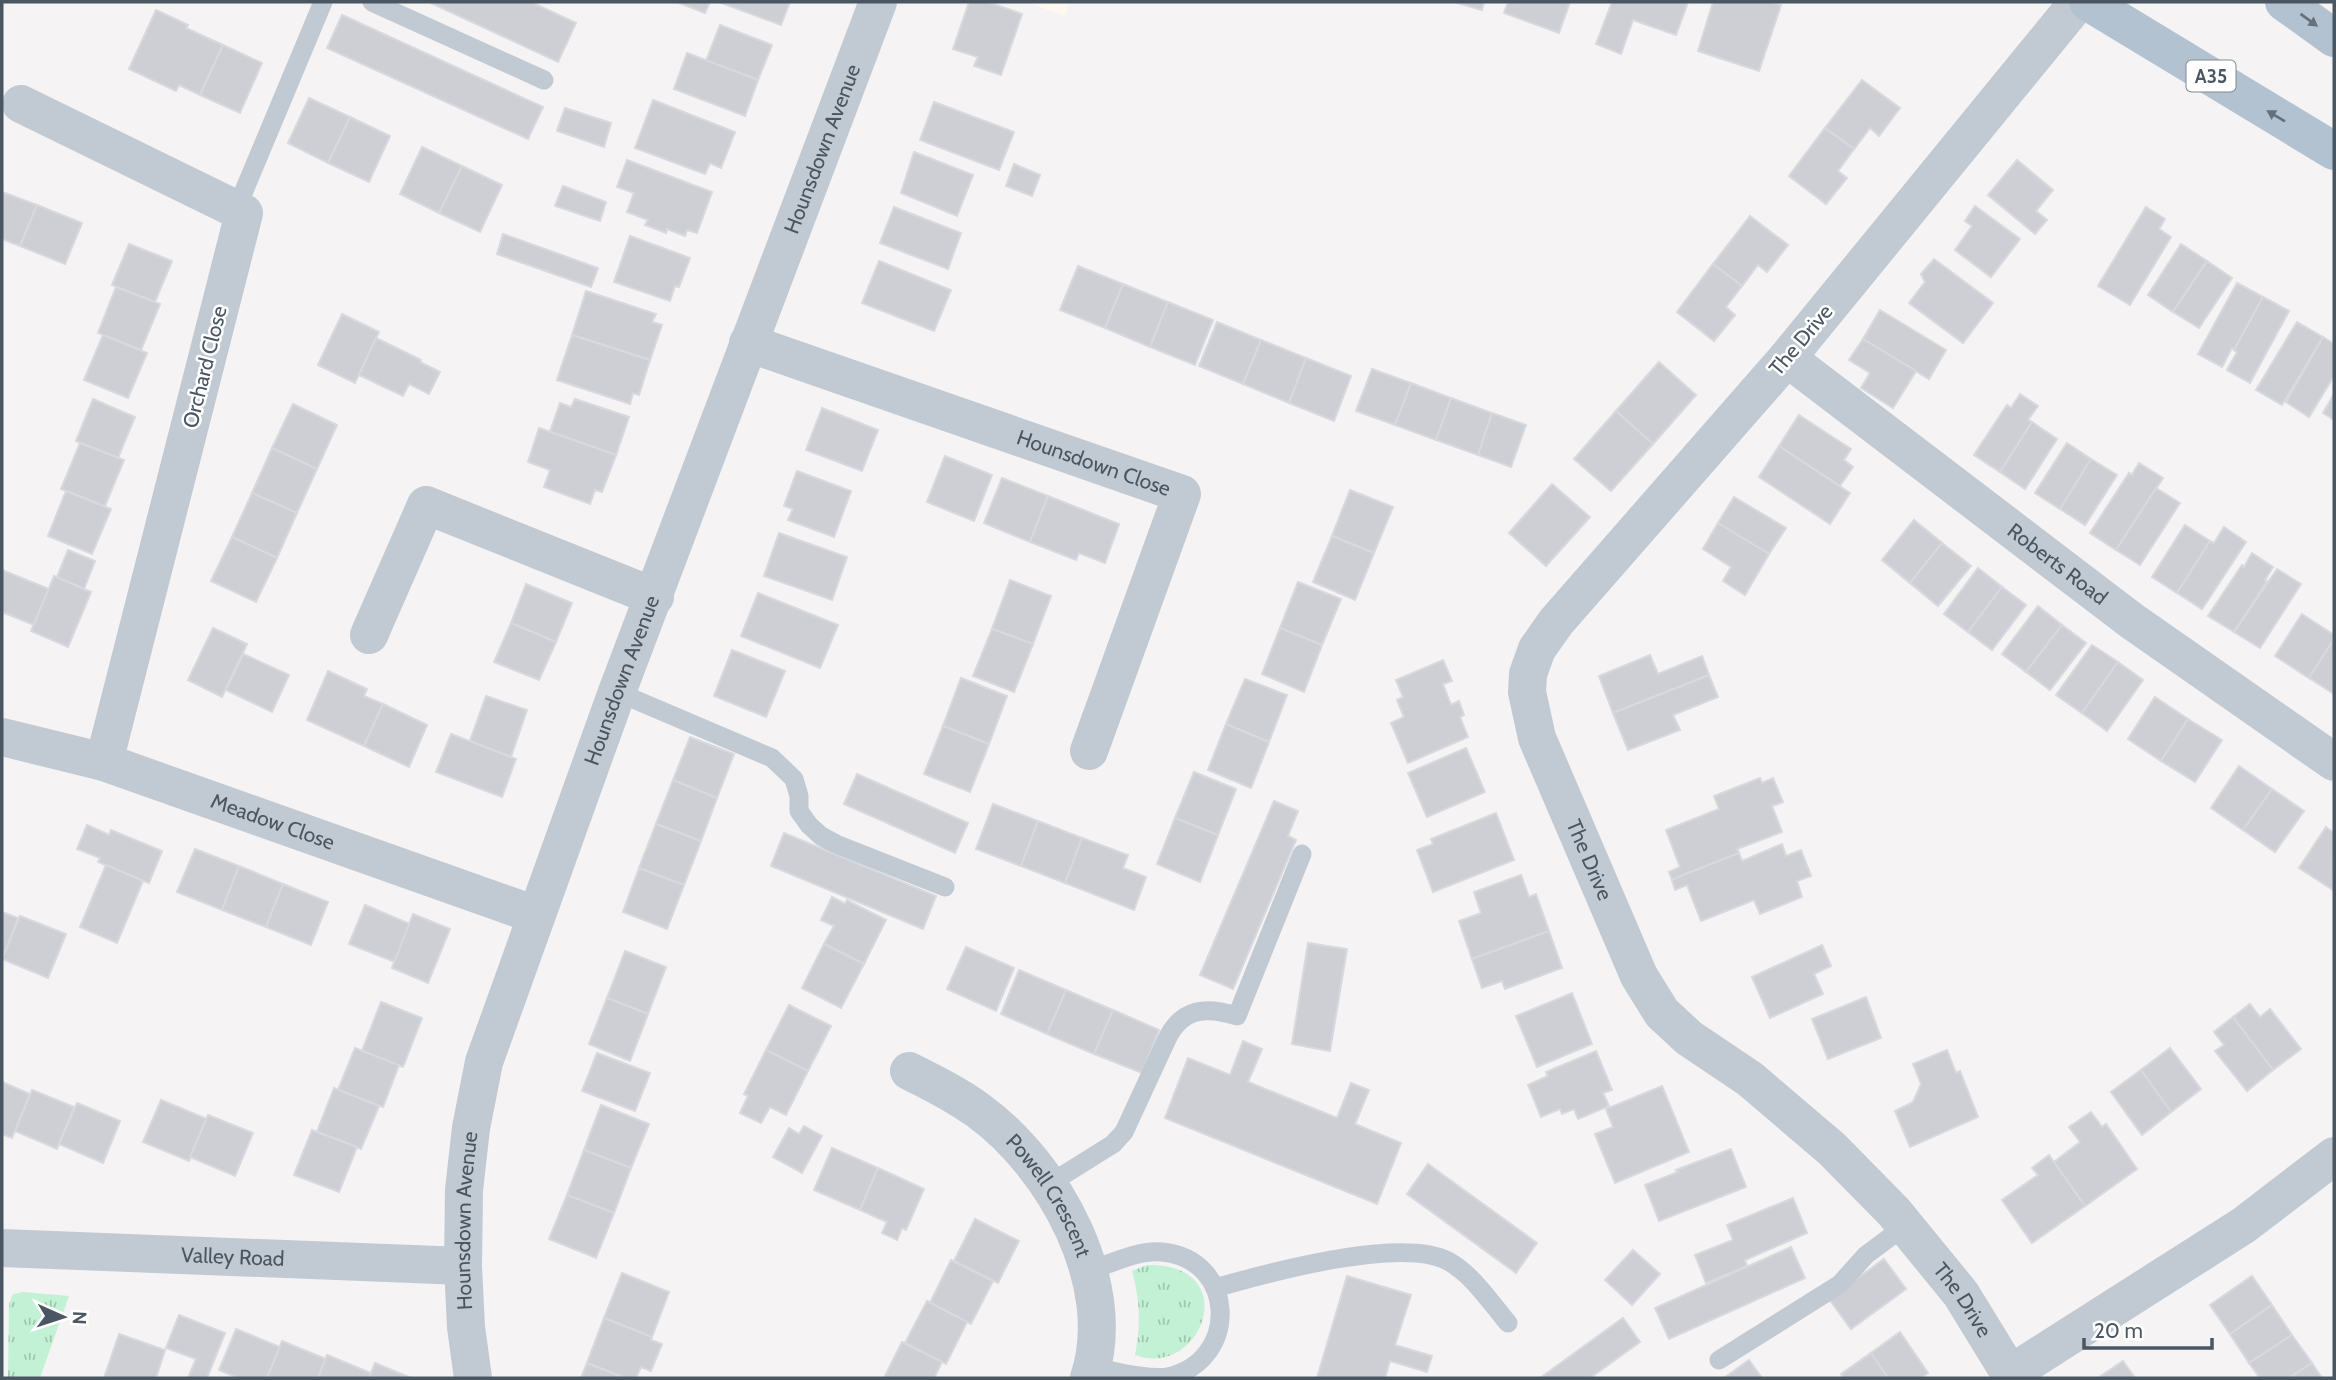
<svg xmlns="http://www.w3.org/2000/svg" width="2336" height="1380" font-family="Cabin,sans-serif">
<defs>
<pattern id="grass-tufts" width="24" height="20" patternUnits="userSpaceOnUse" patternTransform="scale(1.75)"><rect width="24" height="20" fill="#c3f1d5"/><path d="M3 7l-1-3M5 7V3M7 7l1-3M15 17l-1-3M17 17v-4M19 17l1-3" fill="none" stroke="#a0c6b0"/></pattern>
</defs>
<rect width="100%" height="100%" fill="#f5f3f3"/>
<polygon fill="#fdf9ef" points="1027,2 1070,2 1065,16"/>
<g fill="url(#grass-tufts)">
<path d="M1147,1265C1245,1263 1202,1380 1135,1355C1141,1325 1140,1300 1132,1271Z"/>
<polygon points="23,1292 69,1296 40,1378 8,1378 9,1304 13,1294"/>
</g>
<g fill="#cdcfd5" stroke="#d7d9de" stroke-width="2">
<polygon points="429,2 531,2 576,23 558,62"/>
<polygon points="677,2 710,2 705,13"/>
<polygon points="719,2 790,2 781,25"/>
<polygon points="969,2 988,2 1022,14 1001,75 974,66 978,57 953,49"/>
<polygon points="1454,2 1484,2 1482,10"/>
<polygon points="1508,2 1570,2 1559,33 1504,13"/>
<polygon points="1612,2 1688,2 1676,35 1633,20 1621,54 1596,44"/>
<polygon points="1713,2 1771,2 1781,5 1759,71 1698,51"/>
<polygon points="156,10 188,25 186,28 223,45 200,95 179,85 176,91 129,69"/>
<polygon points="342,15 543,107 528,139 327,48"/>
<polygon points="720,25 772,45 758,80 706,61"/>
<polygon points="223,45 262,63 240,113 200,95"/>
<polygon points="687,53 758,80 745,116 674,89"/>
<polygon points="1862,80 1900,108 1879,136 1870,128 1854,149 1825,128"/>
<polygon points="309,98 350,117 328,163 288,143"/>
<polygon points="653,100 735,132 721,168 710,163 705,174 635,148"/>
<polygon points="934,102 1014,132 999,170 920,140"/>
<polygon points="565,108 611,123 604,147 557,131"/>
<polygon points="350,117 390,136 369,182 328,163"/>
<polygon points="1825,128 1854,149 1838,171 1847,178 1826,204 1789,176"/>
<polygon points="422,147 462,166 439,213 400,194"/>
<polygon points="914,152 973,175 957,216 901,193"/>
<polygon points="627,160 712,192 697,233 687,230 685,236 667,229 666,233 645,225 648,220 627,212 634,193 617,187"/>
<polygon points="2017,160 2053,190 2036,211 2047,220 2035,234 1988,195"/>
<polygon points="1014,164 1040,175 1032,196 1006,186"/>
<polygon points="462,166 502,185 480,232 439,213"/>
<polygon points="563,186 606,202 600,221 555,206"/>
<polygon points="2,192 37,205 20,246 2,239"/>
<polygon points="37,205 82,223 65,264 20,246"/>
<polygon points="1975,206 2020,239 1991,277 1955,250 1972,226 1965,221"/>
<polygon points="894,207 961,233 948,269 880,243"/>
<polygon points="2146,207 2165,219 2159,229 2171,237 2130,305 2098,286"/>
<polygon points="1750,216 1788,245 1767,272 1758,265 1742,286 1713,264"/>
<polygon points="503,234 598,268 591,287 497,254"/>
<polygon points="630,236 690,258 679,287 675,286 670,301 614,282"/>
<polygon points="129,244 172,261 155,302 112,285"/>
<polygon points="2181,244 2207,261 2173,312 2148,295"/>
<polygon points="1934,259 1993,303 1963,343 1909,303 1925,282 1921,274"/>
<polygon points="879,261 951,290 934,331 862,303"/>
<polygon points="2207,261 2232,278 2199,328 2173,312"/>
<polygon points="1713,264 1742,286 1726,307 1735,315 1714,341 1677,312"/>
<polygon points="1078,266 1123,284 1105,328 1060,310"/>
<polygon points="2237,283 2263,297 2234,350 2232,348 2222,367 2198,354"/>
<polygon points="1123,284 1168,302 1150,347 1105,328"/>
<polygon points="116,287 160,304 141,350 98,333"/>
<polygon points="586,291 656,314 652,322 662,325 650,360 572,335"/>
<polygon points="2263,297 2289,311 2250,383 2227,370 2237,352 2234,350"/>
<polygon points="1168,302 1213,320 1195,365 1150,347"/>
<polygon points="1880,310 1946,350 1929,379 1863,339"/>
<polygon points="342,314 379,332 355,383 318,365"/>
<polygon points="1217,322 1261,340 1243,384 1199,366"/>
<polygon points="2297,322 2323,337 2282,405 2256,390"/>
<polygon points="103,335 147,353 128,398 84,380"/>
<polygon points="572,335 650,360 639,395 633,393 630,404 557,380"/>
<polygon points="2323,337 2334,344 2334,376 2309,417 2286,402"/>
<polygon points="376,338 421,360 420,362 440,372 429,394 409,384 403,396 359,375"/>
<polygon points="1863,339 1916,371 1893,408 1861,388 1870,373 1849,360"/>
<polygon points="1261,340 1306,358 1289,403 1243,384"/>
<polygon points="1306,358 1351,376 1334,421 1289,403"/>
<polygon points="1659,362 1696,395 1653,444 1616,411"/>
<polygon points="1372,369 1411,383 1395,425 1356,411"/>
<polygon points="1411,383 1451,398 1436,440 1395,425"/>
<polygon points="2020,394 2038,406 2028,420 2032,422 2000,472 1974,455 2007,405 2011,408"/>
<polygon points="2334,394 2334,420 2323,413"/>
<polygon points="1451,398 1492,413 1478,455 1436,440"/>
<polygon points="93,399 135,417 118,458 76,441"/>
<polygon points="575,399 629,417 616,455 550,432 560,403 571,407"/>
<polygon points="293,404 337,425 317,469 272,448"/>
<polygon points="822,408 878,430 862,471 806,450"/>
<polygon points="1616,411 1653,444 1611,491 1574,459"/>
<polygon points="1492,413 1526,425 1511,467 1478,455"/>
<polygon points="1799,415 1851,449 1844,460 1853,467 1840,486 1779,446"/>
<polygon points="2032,422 2057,439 2025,489 2000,472"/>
<polygon points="539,428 616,455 602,492 595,490 590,504 544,487 550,470 528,462"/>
<polygon points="80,443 124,460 105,506 61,489"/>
<polygon points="2067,443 2091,459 2060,509 2035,493"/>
<polygon points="1779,446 1850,493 1830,524 1759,477"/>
<polygon points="272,448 317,469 297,513 252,493"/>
<polygon points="945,456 992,475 974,521 927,502"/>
<polygon points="2091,459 2117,475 2085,525 2060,509"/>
<polygon points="2139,463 2163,478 2116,550 2090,533 2129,473 2132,475"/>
<polygon points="797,471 851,491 834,537 788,520 793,509 784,506"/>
<polygon points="1002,478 1048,496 1030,542 984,523"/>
<polygon points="1552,484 1590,517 1546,566 1509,533"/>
<polygon points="2156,488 2180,503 2140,565 2116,550"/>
<polygon points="1350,490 1393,507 1374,553 1332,536"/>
<polygon points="66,491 111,509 92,554 48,536"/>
<polygon points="252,493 297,513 277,558 232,537"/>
<polygon points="1048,496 1119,524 1105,563 1079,553 1076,560 1030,542"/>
<polygon points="1734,497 1786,528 1769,554 1718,523"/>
<polygon points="1914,520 1942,543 1910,583 1882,560"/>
<polygon points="1718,523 1769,554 1745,595 1723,581 1731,567 1703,549"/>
<polygon points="2185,525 2210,541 2177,593 2152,577"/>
<polygon points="2224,527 2246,542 2202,609 2177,593 2210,541 2214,543"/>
<polygon points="779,533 847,557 832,600 764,576"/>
<polygon points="1332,536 1374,553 1355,600 1313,582"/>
<polygon points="232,537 277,558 256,602 211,581"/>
<polygon points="1942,543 1971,566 1938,606 1910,583"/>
<polygon points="68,550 95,561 84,589 57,577"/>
<polygon points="2252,553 2273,567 2265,580 2267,581 2234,632 2208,616 2242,565 2244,567"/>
<polygon points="1978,568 2002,587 1968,632 1944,614"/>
<polygon points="2277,569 2301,584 2260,648 2234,632"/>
<polygon points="2,570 49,589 34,625 2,612"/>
<polygon points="54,576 91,592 68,647 31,631"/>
<polygon points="1010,580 1051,596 1033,644 992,629"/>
<polygon points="1298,582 1341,599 1322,645 1280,628"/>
<polygon points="526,584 572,603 556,642 511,623"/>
<polygon points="2002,587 2026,605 1992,650 1968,632"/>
<polygon points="758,593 838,625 820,668 741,636"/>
<polygon points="2038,606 2062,625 2026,672 2002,654"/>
<polygon points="2302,614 2334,635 2334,639 2309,678 2275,656"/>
<polygon points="511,623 556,642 539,680 494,662"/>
<polygon points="2062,625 2086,643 2050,690 2026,672"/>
<polygon points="213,628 247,644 222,697 188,680"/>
<polygon points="1280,628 1322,645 1304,692 1262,674"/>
<polygon points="992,629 1033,644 1014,692 973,676"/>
<polygon points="2334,639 2334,694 2309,678"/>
<polygon points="2092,645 2118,662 2082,713 2056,695"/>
<polygon points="732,650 785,671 766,717 714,696"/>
<polygon points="243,654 289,675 272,712 226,690"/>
<polygon points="1650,655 1658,674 1702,656 1709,675 1613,713 1599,676"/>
<polygon points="1443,660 1452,681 1443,684 1451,705 1459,701 1464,715 1460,717 1468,737 1408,763 1391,723 1404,717 1397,700 1403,697 1396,680"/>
<polygon points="2118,662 2143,680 2107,731 2082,713"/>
<polygon points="328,671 367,689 364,696 383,704 364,746 307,720"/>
<polygon points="1709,675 1718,697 1673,715 1680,730 1628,750 1613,713"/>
<polygon points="961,678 1007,696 989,744 943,726"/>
<polygon points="1245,679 1287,695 1269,742 1226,724"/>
<polygon points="486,696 527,710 511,757 470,741"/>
<polygon points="2155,697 2188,719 2161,761 2128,739"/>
<polygon points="383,704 427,725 409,767 364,746"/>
<polygon points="2188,719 2222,740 2195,782 2161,761"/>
<polygon points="1226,724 1269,742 1251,788 1208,770"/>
<polygon points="943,726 989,744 970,792 924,774"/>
<polygon points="451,734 516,759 502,797 436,772"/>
<polygon points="690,737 734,754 717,798 673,780"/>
<polygon points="1466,748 1485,792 1427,817 1408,773"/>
<polygon points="2239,766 2272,789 2243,830 2211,808"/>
<polygon points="1194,772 1236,789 1218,835 1175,818"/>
<polygon points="857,774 968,823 955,853 844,804"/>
<polygon points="1760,778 1762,783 1773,778 1783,802 1772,806 1782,832 1737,849 1739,853 1672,880 1669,872 1680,867 1666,830 1719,809 1714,796"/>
<polygon points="673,780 717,798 701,841 656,824"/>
<polygon points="2272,789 2304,811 2275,852 2243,830"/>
<polygon points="1274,801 1298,811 1288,836 1296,840 1233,989 1200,975"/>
<polygon points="993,804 1038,821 1021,866 976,849"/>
<polygon points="1496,813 1514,860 1433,892 1417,850 1433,844 1431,839"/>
<polygon points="1175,818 1218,835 1200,882 1157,864"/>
<polygon points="1038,821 1082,838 1065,883 1021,866"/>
<polygon points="656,824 701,841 684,885 639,868"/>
<polygon points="87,825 109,835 111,830 162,851 149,883 98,862 100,858 77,849"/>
<polygon points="2326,827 2334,833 2333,890 2299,868"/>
<polygon points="784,833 936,896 923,929 771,866"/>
<polygon points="1082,838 1128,855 1123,868 1146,877 1134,910 1065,883"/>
<polygon points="1782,844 1786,856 1801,850 1811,876 1797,881 1802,897 1760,914 1754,900 1701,921 1687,885 1675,890 1672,880 1683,875 1739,853 1742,861"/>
<polygon points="195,849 239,866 222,910 177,892"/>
<polygon points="106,865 143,881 117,943 80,927"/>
<polygon points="239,866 283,884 266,927 222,910"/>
<polygon points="639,868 684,885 667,929 623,912"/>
<polygon points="1521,875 1529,897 1536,894 1549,931 1472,959 1459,921 1481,913 1474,892"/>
<polygon points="283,884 328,902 311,945 266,927"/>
<polygon points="832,897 845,904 847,900 886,920 864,964 824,944 834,926 821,920"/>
<polygon points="365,905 410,924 395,962 349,944"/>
<polygon points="2,912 18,918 2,960"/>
<polygon points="413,914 450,929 428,983 392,968"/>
<polygon points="20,916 66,934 48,978 2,959"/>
<polygon points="1549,931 1562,968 1505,989 1502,981 1482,988 1472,959"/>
<polygon points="1308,943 1347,949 1330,1051 1292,1044"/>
<polygon points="824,944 864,964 841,1008 802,988"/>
<polygon points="1822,945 1831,966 1814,974 1823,994 1770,1018 1752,977"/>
<polygon points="966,947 1014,968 996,1011 947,989"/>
<polygon points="625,951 666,967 648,1014 607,998"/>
<polygon points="1019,970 1066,990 1047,1034 1001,1014"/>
<polygon points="1066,990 1113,1010 1094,1054 1047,1034"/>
<polygon points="1572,993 1592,1044 1537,1067 1516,1016"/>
<polygon points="1866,997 1881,1038 1828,1059 1812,1019"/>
<polygon points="607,998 648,1014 630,1061 589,1044"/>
<polygon points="381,1002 422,1018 403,1067 362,1051"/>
<polygon points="2250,1004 2260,1017 2270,1009 2301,1049 2273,1070 2233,1017"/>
<polygon points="789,1005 831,1026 808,1071 766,1050"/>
<polygon points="1113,1010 1159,1030 1142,1073 1094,1054"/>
<polygon points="2233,1017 2273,1070 2247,1091 2215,1051 2224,1045 2214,1032"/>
<polygon points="1243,1041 1262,1049 1248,1082 1337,1118 1351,1083 1369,1090 1355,1124 1401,1143 1377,1204 1165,1118 1188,1058 1230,1075"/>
<polygon points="355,1048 399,1065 383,1107 338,1090"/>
<polygon points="2170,1048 2201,1089 2171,1112 2141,1070"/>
<polygon points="766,1050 808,1071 786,1115 770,1107 761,1123 740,1113 748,1096 744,1094"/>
<polygon points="1947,1050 1956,1073 1960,1071 1978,1117 1910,1147 1895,1111 1913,1102 1921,1084 1913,1064"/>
<polygon points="1596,1051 1612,1090 1603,1093 1609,1106 1578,1119 1574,1109 1562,1114 1560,1109 1541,1117 1528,1085 1548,1076 1546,1072"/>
<polygon points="597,1053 650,1073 635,1111 582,1091"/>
<polygon points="2141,1070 2171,1112 2142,1135 2111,1092"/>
<polygon points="2,1082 30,1094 12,1138 2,1134"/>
<polygon points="1662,1086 1689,1152 1615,1183 1595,1134 1613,1127 1606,1109"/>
<polygon points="334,1088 379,1106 361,1149 317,1132"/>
<polygon points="32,1090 74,1107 57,1149 15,1131"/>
<polygon points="161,1100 207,1119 189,1161 143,1142"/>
<polygon points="77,1103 120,1121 103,1163 59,1144"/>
<polygon points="601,1105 649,1124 631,1168 584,1150"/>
<polygon points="2091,1112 2102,1127 2106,1124 2137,1169 2085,1206 2054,1162 2080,1142 2069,1127"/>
<polygon points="208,1115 253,1133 235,1176 190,1157"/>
<polygon points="804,1126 822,1136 802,1173 773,1157 789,1128 799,1134"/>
<polygon points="312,1130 357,1147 339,1192 294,1175"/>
<polygon points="832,1148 878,1168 860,1210 814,1190"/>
<polygon points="1731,1149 1746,1187 1659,1221 1645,1185 1678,1172 1676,1170"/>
<polygon points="584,1150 631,1168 614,1213 567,1195"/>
<polygon points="2049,1155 2085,1206 2032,1243 2002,1200 2038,1175 2032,1168"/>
<polygon points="1428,1164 1537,1243 1516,1273 1407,1194"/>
<polygon points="878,1168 924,1189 906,1230 902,1228 897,1240 882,1233 887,1222 860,1210"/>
<polygon points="567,1195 614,1213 596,1258 549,1239"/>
<polygon points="1793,1198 1807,1233 1745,1260 1747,1266 1706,1283 1695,1255 1733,1240 1727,1225"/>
<polygon points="975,1219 1019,1241 998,1283 954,1261"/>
<polygon points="1791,1247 1805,1278 1669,1339 1655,1308"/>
<polygon points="1633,1250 1660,1274 1632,1305 1605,1280"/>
<polygon points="1884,1259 1906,1289 1851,1329 1829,1299"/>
<polygon points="951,1260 993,1281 971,1324 930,1303"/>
<polygon points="622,1273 669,1292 652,1337 604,1318"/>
<polygon points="1347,1276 1411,1295 1395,1345 1432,1356 1427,1372 1390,1361 1385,1378 1317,1378"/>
<polygon points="2252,1276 2272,1305 2230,1334 2210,1305"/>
<polygon points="927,1301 967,1322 946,1364 905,1343"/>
<polygon points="2272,1305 2292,1335 2249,1363 2230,1334"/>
<polygon points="179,1315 225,1333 207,1378 188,1378 196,1359 166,1348"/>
<polygon points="604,1318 652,1337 651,1340 662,1344 651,1371 641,1367 636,1378 625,1378 587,1363"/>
<polygon points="1623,1318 1640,1342 1590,1378 1540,1378"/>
<polygon points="236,1329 280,1347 267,1378 238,1378 219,1370"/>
<polygon points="1900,1332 1928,1373 1921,1378 1888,1378 1871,1353"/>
<polygon points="119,1334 165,1350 156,1378 104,1378"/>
<polygon points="2292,1335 2312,1363 2289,1378 2260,1378 2249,1363"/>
<polygon points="282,1341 326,1359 318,1378 267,1378"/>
<polygon points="902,1342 942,1362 934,1378 884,1378"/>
<polygon points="1871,1353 1888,1378 1844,1378 1841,1374"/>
<polygon points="327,1355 371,1373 369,1378 318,1378"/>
<polygon points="1749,1360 1762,1378 1724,1378"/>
<polygon points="2123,1361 2135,1378 2098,1378"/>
<polygon points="375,1363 411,1378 369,1378"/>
<polygon points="587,1363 625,1378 581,1378"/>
<polygon points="2312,1363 2322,1378 2289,1378"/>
</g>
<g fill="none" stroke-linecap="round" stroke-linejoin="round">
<g stroke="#c1cad2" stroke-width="19">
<polyline points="372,2 544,80"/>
<polyline points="236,210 323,2"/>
<polyline points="617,692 772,758 794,779 799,796 799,811 809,825 821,836 836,844 945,887"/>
<path d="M1049,1184L1113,1144L1124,1132L1167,1039C1182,1008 1206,1006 1237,1016L1302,854"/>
<path d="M1089,1271C1112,1263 1138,1250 1162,1252C1237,1259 1240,1361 1168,1377C1147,1380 1114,1371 1093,1367"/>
<path d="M1215,1288C1267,1273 1401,1236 1448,1261C1473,1275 1490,1302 1508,1323"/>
<polyline points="1719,1360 1840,1284 1866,1255 1905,1226"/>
</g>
<g stroke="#c1cad2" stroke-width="38">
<path id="s1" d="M2078,2L1787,358L1556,622L1537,649L1528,674L1527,692L1537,738L1639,976L1662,1013L1689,1038L1750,1079L1832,1149L1894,1212L1961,1294L2010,1374L2244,1225L2334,1156"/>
<polyline points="21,104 244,213 104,762"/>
<path id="s2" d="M748,343L1182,494L1089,751"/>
<path id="s3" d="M1787,358L2132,621L2334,762"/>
<polyline points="369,635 426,505 655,597"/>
<path id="s4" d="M2,737L104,762L536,915"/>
<path id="s5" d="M909,1071C933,1083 957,1095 979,1111C1054,1166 1120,1284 1089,1378"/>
<path id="s6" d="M2,1248L463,1266"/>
<path id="s7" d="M473,1378L466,1327L463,1266L464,1190L471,1128L484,1062L617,692L878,2"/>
</g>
<g stroke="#b3c2d1" stroke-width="38">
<polyline points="2088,2 2334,151"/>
<polyline points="2284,2 2334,38"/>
</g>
</g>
<defs><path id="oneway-solid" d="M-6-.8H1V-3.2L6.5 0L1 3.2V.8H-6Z" transform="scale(1.75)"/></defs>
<g fill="#64717d">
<use href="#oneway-solid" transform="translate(2309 20) rotate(36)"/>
<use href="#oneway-solid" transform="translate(2276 116) rotate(-149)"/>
</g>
<g text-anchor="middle" stroke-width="5" stroke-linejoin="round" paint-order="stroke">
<rect fill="#fff" stroke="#808990" stroke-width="2" x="2186.5" y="60.5" width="49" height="31" rx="5"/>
<g font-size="19" font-weight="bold" fill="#4a5661">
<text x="2211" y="83">A35</text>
</g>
<g font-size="21" fill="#4a5661" stroke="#fff">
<text dy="7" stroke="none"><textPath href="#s7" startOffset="1292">Hounsdown Avenue</textPath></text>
<text transform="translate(1801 340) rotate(-50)" y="7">The Drive</text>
<text transform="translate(205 367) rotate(-76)" y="7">Orchard Close</text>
<text dy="7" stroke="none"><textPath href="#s2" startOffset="366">Hounsdown Close</textPath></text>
<text dy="7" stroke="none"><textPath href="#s3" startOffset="340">Roberts Road</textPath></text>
<text dy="7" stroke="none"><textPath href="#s7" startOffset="724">Hounsdown Avenue</textPath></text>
<text dy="7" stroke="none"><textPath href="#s4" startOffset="284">Meadow Close</textPath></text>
<text dy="7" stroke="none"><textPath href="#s1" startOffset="1068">The Drive</textPath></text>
<text dy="7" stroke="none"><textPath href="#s5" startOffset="192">Powell Crescent</textPath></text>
<text dy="7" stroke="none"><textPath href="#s7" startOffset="158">Hounsdown Avenue</textPath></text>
<text dy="7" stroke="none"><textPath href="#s6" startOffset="231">Valley Road</textPath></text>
<text dy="7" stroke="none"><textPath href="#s1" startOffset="1656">The Drive</textPath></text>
</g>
</g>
<rect width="2336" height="1380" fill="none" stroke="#4a5661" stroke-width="7"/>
<g transform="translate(63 1317) rotate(93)" stroke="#ffffff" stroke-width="5" paint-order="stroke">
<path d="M0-5L12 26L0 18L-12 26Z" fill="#4a5661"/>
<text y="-10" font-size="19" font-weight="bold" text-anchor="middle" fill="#4a5661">N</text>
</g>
<path d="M2084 1338v10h128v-10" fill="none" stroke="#4a5661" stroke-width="3.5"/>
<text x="2094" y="1338" font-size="21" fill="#4a5661" stroke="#ffffff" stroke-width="5" paint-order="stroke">20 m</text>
</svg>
